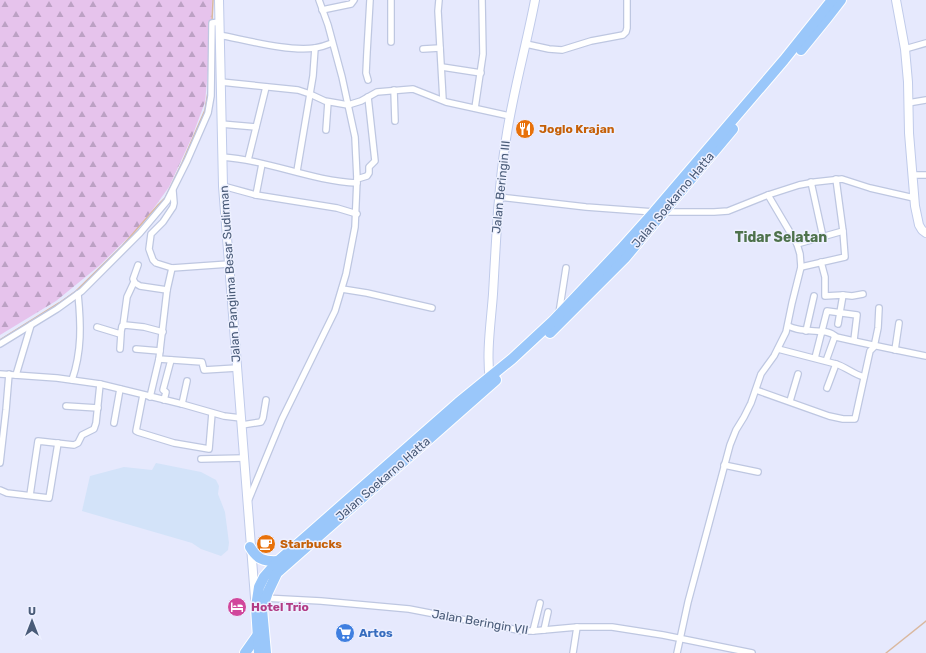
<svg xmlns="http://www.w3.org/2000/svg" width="926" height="653" font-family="Rubik,sans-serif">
<defs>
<pattern id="forest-firs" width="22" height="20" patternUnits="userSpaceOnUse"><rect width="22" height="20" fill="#e6c3ec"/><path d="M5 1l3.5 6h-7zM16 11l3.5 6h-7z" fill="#bca1c4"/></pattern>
</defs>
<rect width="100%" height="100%" fill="#e6e9fd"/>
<polygon fill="#d3e3f9" points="156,463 201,472 216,480 219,486 218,494 225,512 229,543 228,550 221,556 201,549 192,543 82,511 90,476 124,467 152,470"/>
<polygon fill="url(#forest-firs)" points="0,0 212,0 211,39 205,102 192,137 169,187 143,223 99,266 56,301 0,335"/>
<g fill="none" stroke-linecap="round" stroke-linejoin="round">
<g stroke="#dab89f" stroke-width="1.5">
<polyline points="212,21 213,0"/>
<polyline points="0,340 59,303 76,291 122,246 158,205 165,198 182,163 205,110 208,92"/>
<polyline points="886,653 926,621"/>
</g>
<defs>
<g id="street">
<polyline points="439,0 438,11 443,100"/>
<polyline points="322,10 351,4 354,0"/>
<path d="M219,35C246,40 289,52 315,48C321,47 327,45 332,43"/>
<polyline points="391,42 391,0"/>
<polyline points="526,44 549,49 562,50 591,41 623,35 626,32 627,28 627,0"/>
<polyline points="423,49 440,48"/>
<polyline points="905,49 926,43"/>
<polyline points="442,67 481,73"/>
<polyline points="368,80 366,73 367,52 370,0"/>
<polyline points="221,82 298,90 310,94 325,101 348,105 361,101 377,92 413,89 446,102 510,116"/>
<polyline points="394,90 395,121"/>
<polyline points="908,103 926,100"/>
<polyline points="475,108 483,54 482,0"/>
<polyline points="221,124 256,127"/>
<polyline points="326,130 328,102"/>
<path d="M222,157C268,160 311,181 357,183"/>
<polyline points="248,160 266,87"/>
<polyline points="297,171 313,76 315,48"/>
<polyline points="913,175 926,175"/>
<polyline points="357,179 367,176 369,173 369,167 375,161 368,97"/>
<polyline points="811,182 823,237"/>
<polyline points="223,186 256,195 262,164"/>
<polyline points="173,191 174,203 173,207 163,222 151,234 149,249 153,260 156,263 172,268 229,264"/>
<polyline points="256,195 337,208 357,214"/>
<polyline points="499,197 586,207 654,212"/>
<polyline points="664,212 714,212 728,211 768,195 799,185 815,182 842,179 870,188 914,198"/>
<polyline points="797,244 843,231 836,179"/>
<polyline points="821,262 825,277 825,296 843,295 838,324"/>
<polyline points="138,265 133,279 135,283 140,286 167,290"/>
<polyline points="801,267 845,257 843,231"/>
<polyline points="342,289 367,293 432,308"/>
<polyline points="843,295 852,296 863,294"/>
<polyline points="559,313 566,268"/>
<polyline points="123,326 127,297 134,282"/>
<path d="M788,326C793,328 799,330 804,330C814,332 829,329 836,337C866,344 896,350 926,356"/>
<polyline points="97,327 120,334 121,332 122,326 125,325 144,327 163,332"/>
<polyline points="806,331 814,296"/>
<polyline points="0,344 57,309 82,291 140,233 167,201 187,161 208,113 211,96 212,23 219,22"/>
<polyline points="120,349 121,334"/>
<polyline points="136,349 160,351"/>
<path d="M778,349L836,364C846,367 853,374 864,377"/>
<polyline points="895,350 899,323"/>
<polyline points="815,358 827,311 857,315 854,340"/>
<polyline points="159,359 202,362 204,370 237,368"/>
<polyline points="826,361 835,336"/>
<polyline points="0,374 57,378 100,384 182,404 224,416 241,418"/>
<polyline points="16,375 31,325"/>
<path d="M72,380C82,351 81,324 78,294"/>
<polyline points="827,388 836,364"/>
<polyline points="756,390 829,416 843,419 855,419 868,360 870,351 874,347 878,328 879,308"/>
<polyline points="143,395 136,431 138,432 174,443 209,449 212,413"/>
<polyline points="150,397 159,359 167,290 172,268"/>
<polyline points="164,400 166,392 163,390 171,360"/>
<polyline points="790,401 798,374"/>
<polyline points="182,404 187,381"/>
<polyline points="66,406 98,408"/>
<polyline points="114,423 120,389"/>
<polyline points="242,425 261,422 263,418 266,400"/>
<polyline points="201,459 244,458"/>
<polyline points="0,463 6,410 9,374"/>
<polyline points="724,465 758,472"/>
<polyline points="0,490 7,493 49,498 58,443"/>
<polyline points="30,495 38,441 74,445 78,443 82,435 94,429 96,423 100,384"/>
<polyline points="249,499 282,419 335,311 346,274 355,227 357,179 355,137 342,77 328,25 319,0"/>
<polyline points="264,598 321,601 409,609 523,631 533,631 577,627 612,627 663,635 752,653"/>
<polyline points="544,630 548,612"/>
<polyline points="533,631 540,603"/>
<polyline points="573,653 577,627"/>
<polyline points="677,653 688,602 730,445 736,430 744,417 751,403 761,374 774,356 786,332 792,303 801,267 800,254 797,244 768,195"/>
</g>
<g id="secondary">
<polyline points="219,0 223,186 255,598"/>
<polyline points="896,0 905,49 908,82 909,133 915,206 919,225 922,230 926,233"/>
<path d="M490,381C486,353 491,322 493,294C496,242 498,191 506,139C513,92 526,47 535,0"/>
</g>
<g id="highway">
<polyline points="801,50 827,18 841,0"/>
<polyline points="550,333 625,258 733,129"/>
<path d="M250,547C257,559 264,562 278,561"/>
<polyline points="245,653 257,636"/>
<polyline points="259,653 256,607 259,587 264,577 278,561 309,534 458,403 512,359 553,321 620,250 654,212 784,60 832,0"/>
<polyline points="266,653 262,609 268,592 277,573 496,380"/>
</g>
</defs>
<use href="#street" stroke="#bec7e1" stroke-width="8"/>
<use href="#secondary" stroke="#c0cbea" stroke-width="10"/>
<use href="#highway" stroke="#fff" stroke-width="12"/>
<use href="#street" stroke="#fff" stroke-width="5.5"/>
<use href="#secondary" stroke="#fff" stroke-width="8"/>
<use href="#highway" stroke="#9ac7fa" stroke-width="10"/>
</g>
<defs>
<symbol id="restaurant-disc" viewBox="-11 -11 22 22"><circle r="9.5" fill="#e8710a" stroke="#edf0ff"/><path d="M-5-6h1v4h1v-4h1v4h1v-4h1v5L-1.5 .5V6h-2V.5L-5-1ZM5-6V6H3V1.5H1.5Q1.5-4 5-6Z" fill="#fff"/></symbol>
<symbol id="cafe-disc" viewBox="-11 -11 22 22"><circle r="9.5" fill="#e8710a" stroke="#edf0ff"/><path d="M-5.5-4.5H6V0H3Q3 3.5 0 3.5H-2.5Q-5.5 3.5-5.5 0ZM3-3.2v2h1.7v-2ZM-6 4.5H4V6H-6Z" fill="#fff"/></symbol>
<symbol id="hotel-disc" viewBox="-11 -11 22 22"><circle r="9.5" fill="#d1479c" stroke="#edf0ff"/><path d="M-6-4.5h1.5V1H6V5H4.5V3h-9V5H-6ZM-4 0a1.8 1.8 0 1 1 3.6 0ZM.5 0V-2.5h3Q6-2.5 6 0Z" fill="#fff"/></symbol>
<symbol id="supermarket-disc" viewBox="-11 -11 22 22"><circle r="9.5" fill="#3f7fe0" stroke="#edf0ff"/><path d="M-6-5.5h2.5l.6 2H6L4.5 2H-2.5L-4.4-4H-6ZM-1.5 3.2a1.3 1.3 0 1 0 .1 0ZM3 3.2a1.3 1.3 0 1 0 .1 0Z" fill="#fff"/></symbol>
</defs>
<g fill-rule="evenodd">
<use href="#restaurant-disc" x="514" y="118" width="22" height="22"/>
<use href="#cafe-disc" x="255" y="533" width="22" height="22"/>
<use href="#hotel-disc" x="226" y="596" width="22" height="22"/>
<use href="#supermarket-disc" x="334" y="622" width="22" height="22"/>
</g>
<g text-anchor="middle" stroke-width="3" stroke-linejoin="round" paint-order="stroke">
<g font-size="12" font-weight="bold" fill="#c56008" stroke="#edf0ff" text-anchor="start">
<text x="539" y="133">Joglo Krajan</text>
<text x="280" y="548">Starbucks</text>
</g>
<g font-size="12" fill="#495b78" stroke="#edf0ff">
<text transform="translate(501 187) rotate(-84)" y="4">Jalan Beringin III</text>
<text transform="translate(673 200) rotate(-50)" y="4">Jalan Soekarno Hatta</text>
<text transform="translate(230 274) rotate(-94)" y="4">Jalan Panglima Besar Sudirman</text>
<text transform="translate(383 479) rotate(-41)" y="4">Jalan Soekarno Hatta</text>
<text transform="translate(480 622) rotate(10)" y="4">Jalan Beringin VII</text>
</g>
<g font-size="12" font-weight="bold" fill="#b23c85" stroke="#edf0ff" text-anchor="start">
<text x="251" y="611">Hotel Trio</text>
</g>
<g font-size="12" font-weight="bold" fill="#366cbe" stroke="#edf0ff" text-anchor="start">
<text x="359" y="637">Artos</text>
</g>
<g font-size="14" font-weight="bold" fill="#4e724c" stroke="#edf0ff">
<text x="781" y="242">Tidar Selatan</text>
</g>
</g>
<g transform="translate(32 621)" stroke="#edf0ff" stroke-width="3" paint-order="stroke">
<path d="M0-3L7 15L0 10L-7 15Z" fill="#495b78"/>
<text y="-6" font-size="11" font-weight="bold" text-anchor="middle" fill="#495b78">U</text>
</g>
</svg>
